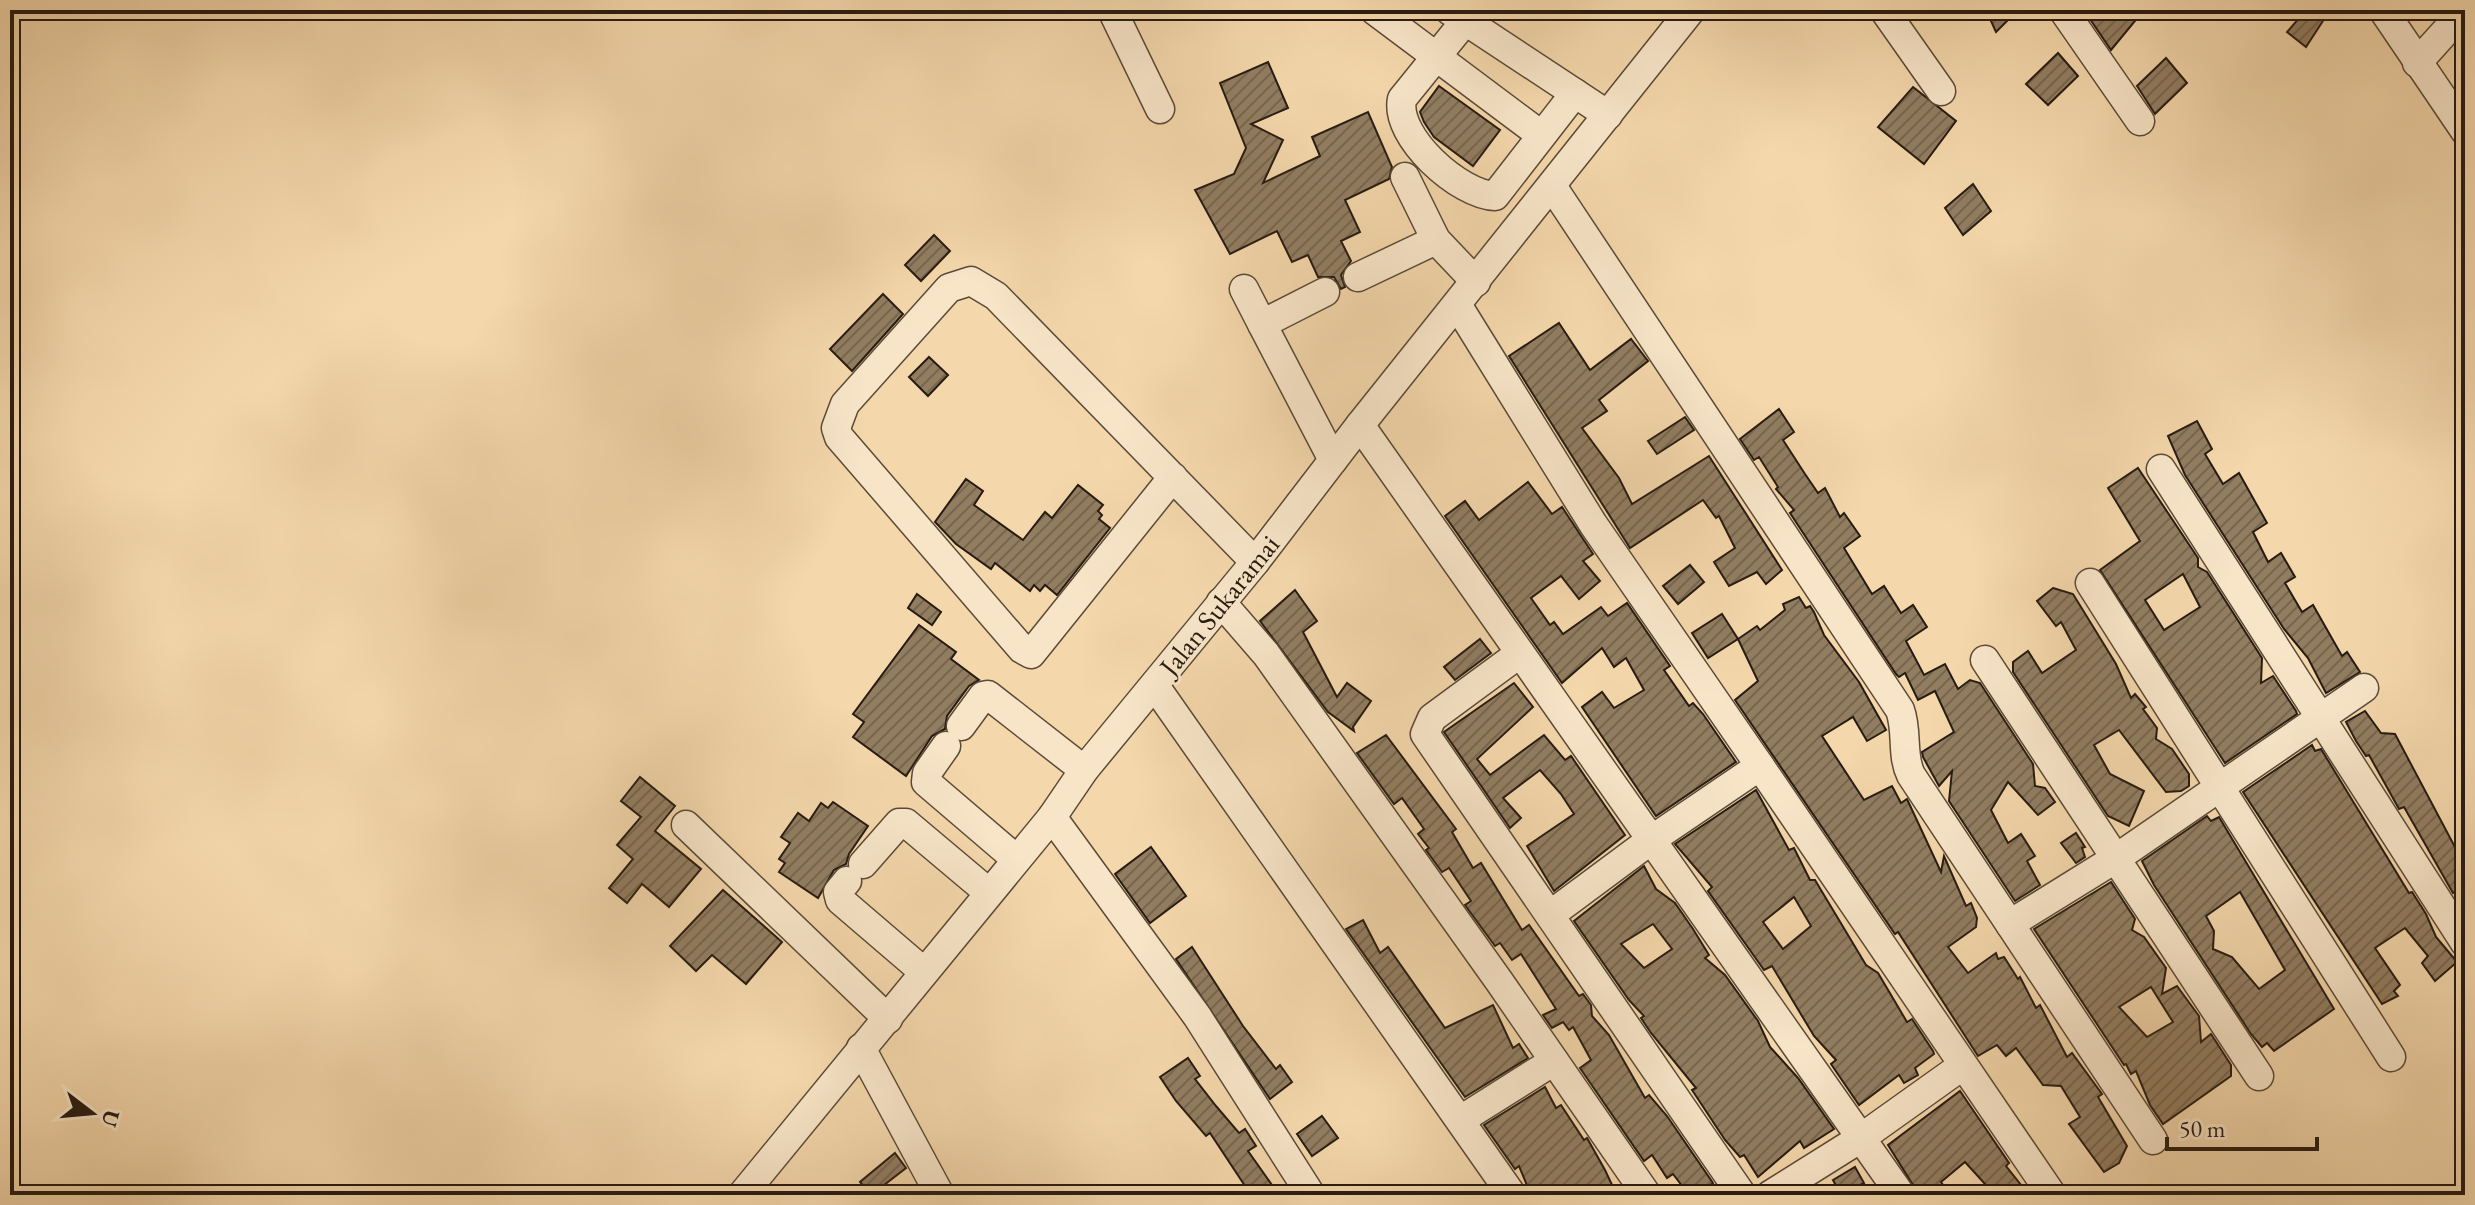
<svg xmlns="http://www.w3.org/2000/svg" width="2475" height="1205" font-family="'EB Garamond',serif">
<defs>
<pattern id="building-hatch" width="6" height="6" patternUnits="userSpaceOnUse" patternTransform="scale(2)"><rect width="6" height="6" fill="#927d61"/><path d="M-1 1l2-2M0 6l6-6M5 7l2-2" fill="none" stroke="#77664f"/></pattern>
</defs>
<rect width="100%" height="100%" fill="#f4d7ab"/>
<filter id="stains"><feTurbulence type="fractalNoise" baseFrequency=".0025" numOctaves="4"/><feColorMatrix values="0 0 0 0 .2 0 0 0 0 .09 0 0 0 0 .02 0 0 0 .5 -.17"/></filter>
<radialGradient id="worn" r=".72"><stop offset=".6" stop-color="#630" stop-opacity="0"/><stop offset="1" stop-color="#630" stop-opacity=".3"/></radialGradient>
<g fill="url(#building-hatch)" stroke="#271b11" stroke-width="2" fill-rule="evenodd">
<polygon points="1986,10 2018,10 1996,32"/>
<polygon points="2096,10 2144,10 2111,50 2090,19"/>
<polygon points="2306,10 2330,10 2306,47 2287,32"/>
<polygon points="2058,53 2078,76 2048,105 2026,84"/>
<polygon points="2166,58 2187,83 2155,114 2137,86"/>
<polygon points="1268,62 1288,108 1251,124 1283,140 1263,183 1320,156 1312,137 1368,112 1392,167 1389,179 1345,200 1360,232 1341,241 1351,261 1341,275 1345,287 1341,289 1334,277 1318,277 1308,255 1292,262 1277,231 1230,254 1195,190 1234,174 1246,148 1220,83"/>
<polygon points="1439,86 1500,130 1473,166 1434,137 1424,122 1420,112"/>
<polygon points="1913,87 1956,121 1924,164 1878,127"/>
<polygon points="1973,184 1991,211 1963,235 1945,208"/>
<polygon points="934,235 950,251 921,281 905,265"/>
<polygon points="883,294 903,314 852,371 830,349"/>
<polygon points="1559,323 1590,370 1631,339 1648,361 1599,400 1607,411 1582,428 1619,478 1632,504 1709,456 1782,570 1766,584 1757,572 1729,586 1714,562 1735,548 1719,516 1716,518 1703,500 1630,548 1509,356"/>
<polygon points="929,357 948,375 928,396 909,377"/>
<polygon points="1779,409 1794,432 1783,440 1805,474 1818,493 1825,488 1840,517 1844,513 1860,536 1844,548 1872,594 1884,586 1901,613 1913,605 1927,627 1906,641 1924,675 1945,664 1958,689 1970,680 1980,683 2033,764 2035,786 2045,788 2055,802 2038,815 2008,782 1991,810 2008,843 2021,834 2035,856 2027,861 2040,885 2015,901 1949,801 1952,771 1939,786 1923,757 1922,752 1954,732 1935,691 1918,700 1905,673 1899,677 1896,674 1790,513 1794,510 1776,489 1778,487 1759,457 1754,460 1740,439"/>
<polygon points="1685,417 1694,430 1657,454 1648,441"/>
<polygon points="2197,421 2212,449 2205,454 2223,484 2239,473 2267,523 2253,532 2268,562 2281,553 2295,577 2285,583 2302,612 2313,605 2342,656 2347,652 2360,672 2326,693 2308,658 2284,629 2185,475 2168,436"/>
<path d="M2138,468L2198,558V567L2207,572L2262,658L2261,683L2273,676L2296,711L2297,714L2225,763L2100,570L2140,541L2108,488ZM2183,574L2200,607L2164,630L2145,600Z"/>
<polygon points="966,479 983,491 974,505 1023,540 1045,512 1052,518 1078,485 1103,505 1098,511 1102,515 1099,519 1110,528 1057,595 1045,585 1040,591 1034,585 1030,591 995,563 991,569 956,544 935,522"/>
<polygon points="1528,482 1552,514 1562,507 1593,554 1583,561 1600,581 1579,599 1561,576 1531,598 1550,625 1554,622 1563,634 1601,607 1608,616 1627,603 1670,666 1664,670 1689,706 1693,703 1703,714 1736,762 1656,816 1582,707 1602,692 1614,708 1644,690 1626,658 1614,667 1602,648 1562,683 1445,516 1465,501 1479,520"/>
<polygon points="1690,565 1704,582 1678,604 1663,586"/>
<polygon points="2053,588 2073,594 2116,664 2131,698 2135,694 2146,707 2143,709 2157,728 2156,739 2172,749 2189,774 2189,786 2181,791 2166,792 2119,730 2094,745 2110,774 2144,791 2129,826 2108,816 2013,672 2013,662 2028,651 2042,673 2076,650 2061,622 2056,626 2037,601"/>
<polygon points="1295,590 1317,621 1303,632 1337,697 1347,683 1371,701 1353,727 1354,731 1328,712 1260,621"/>
<polygon points="917,594 941,612 932,625 908,608"/>
<polygon points="1799,597 1806,608 1810,606 1814,612 1824,635 1859,682 1886,730 1867,741 1853,717 1822,736 1864,800 1892,786 1901,803 1907,799 1941,872 1944,856 1966,906 1971,903 1977,918 1976,927 1948,947 1968,973 1996,953 1998,959 2004,957 2018,979 2020,977 2036,1008 2040,1005 2067,1057 2072,1053 2102,1094 2098,1097 2127,1146 2119,1163 2104,1172 2069,1124 2080,1117 2061,1086 2043,1085 2016,1048 2006,1056 1997,1045 1978,1056 1898,932 1895,934 1735,700 1758,681 1738,639 1757,626 1760,630 1785,610 1783,604"/>
<polygon points="1722,614 1738,639 1708,658 1692,633"/>
<polygon points="919,625 956,652 951,659 979,680 969,686 947,716 945,729 932,736 906,776 853,737 864,722 853,714"/>
<polygon points="1480,639 1491,653 1455,680 1444,667"/>
<polygon points="1514,683 1533,707 1477,759 1490,775 1544,735 1565,760 1571,756 1625,835 1554,891 1527,846 1574,814 1561,794 1540,770 1503,798 1521,818 1510,828 1444,732"/>
<polygon points="2365,711 2381,733 2395,734 2465,866 2465,884 2453,893 2404,807 2399,809 2369,755 2366,756 2356,741 2346,722"/>
<polygon points="1386,735 1456,829 1452,832 1473,868 1481,863 1522,930 1529,925 1579,996 1583,994 1591,1005 1592,1016 1609,1035 1645,1098 1649,1095 1667,1116 1713,1183 1697,1195 1689,1195 1673,1174 1667,1178 1652,1155 1644,1161 1580,1068 1591,1060 1573,1027 1569,1030 1563,1022 1552,1028 1543,1015 1556,1009 1521,954 1512,960 1500,943 1495,946 1465,905 1471,901 1449,868 1442,872 1426,850 1429,848 1418,834 1424,829 1402,798 1394,804 1357,753"/>
<polygon points="2312,745 2315,751 2321,749 2409,893 2412,892 2426,914 2436,937 2457,962 2435,981 2422,963 2428,956 2405,928 2375,948 2400,985 2394,991 2398,996 2382,1004 2243,792"/>
<polygon points="640,777 675,806 655,831 701,869 669,907 642,884 627,903 609,888 633,859 617,845 641,817 621,801"/>
<path d="M1756,790L1789,850L1794,848L1810,880H1815L1866,965L1878,973L1907,1022L1912,1019L1933,1051L1934,1054L1915,1068L1918,1075L1904,1083L1899,1075L1859,1105L1831,1064L1836,1060L1814,1036L1772,966L1764,970L1708,891L1712,887L1675,844ZM1794,897L1811,926L1783,949L1763,922Z"/>
<polygon points="833,802 868,826 849,854 846,864 834,870 818,898 779,872 785,863 779,859 790,843 781,837 798,813 809,821 821,803 828,808"/>
<path d="M2207,816L2211,821L2219,817L2334,1009L2274,1051L2267,1043L2262,1047L2251,1034L2154,885L2142,861ZM2240,892L2285,970L2259,989L2232,957L2213,949L2214,931L2206,916Z"/>
<polygon points="2076,833 2085,847 2082,848 2085,857 2076,863 2061,843"/>
<polygon points="1151,847 1186,896 1150,923 1115,874"/>
<path d="M1644,866L1656,889L1675,903L1693,929L1709,955L1705,958L1725,975L1758,1021L1770,1047L1798,1078L1834,1129L1804,1148L1800,1141L1758,1177L1744,1155L1740,1157L1725,1140L1692,1090L1696,1088L1651,1033L1641,1018L1644,1016L1629,1000L1574,921ZM1653,924L1672,949L1644,968L1621,944Z"/>
<path d="M2111,882L2135,919L2132,930L2144,937L2166,968L2162,994L2177,986L2199,1016L2201,1042L2211,1034L2231,1065V1076L2163,1124L2150,1105L2136,1071L2131,1074L2126,1064L2124,1065L2034,929ZM2151,987L2173,1022L2147,1037L2119,1007Z"/>
<polygon points="723,890 782,942 746,984 712,955 696,971 670,946"/>
<polygon points="1363,920 1380,953 1388,947 1445,1028 1493,1005 1513,1048 1519,1044 1528,1058 1465,1097 1346,929"/>
<polygon points="1192,947 1243,1026 1276,1069 1280,1065 1292,1082 1270,1099 1176,959"/>
<polygon points="1188,1058 1200,1076 1195,1079 1216,1106 1239,1133 1245,1129 1256,1146 1248,1151 1279,1195 1251,1195 1210,1133 1206,1136 1176,1101 1160,1077"/>
<polygon points="1545,1087 1556,1108 1561,1105 1584,1140 1587,1138 1605,1170 1613,1187 1604,1195 1531,1195 1519,1166 1515,1169 1484,1125"/>
<polygon points="1960,1091 2009,1163 2006,1166 2029,1195 1995,1195 1965,1162 1941,1182 1950,1195 1918,1193 1888,1145"/>
<polygon points="1322,1116 1338,1138 1312,1156 1297,1134"/>
<polygon points="895,1153 906,1168 871,1195 860,1182"/>
<polygon points="1855,1167 1864,1183 1841,1195 1833,1180"/>
</g>
<g fill="none" stroke-linecap="round" stroke-linejoin="round">
<defs>
<g id="minor">
<polyline points="1112,10 1160,109"/>
<polyline points="1374,10 1541,135"/>
<polyline points="1449,10 1608,115"/>
<path d="M1474,10L1402,99C1394,137 1460,195 1495,196L1575,93"/>
<polyline points="1884,10 1941,91"/>
<polyline points="2063,10 2140,121"/>
<polyline points="2383,10 2465,131"/>
<polyline points="2417,63 2465,10"/>
<polyline points="1405,177 1436,240 1476,282"/>
<path d="M1552,186L1900,710C1908,732 1901,755 1911,775L2153,1140"/>
<polyline points="1358,277 1436,240"/>
<polyline points="1244,289 1262,324"/>
<polyline points="1325,292 1262,324 1333,460"/>
<polyline points="1458,306 1593,524 1760,766 1651,840 1550,915"/>
<polyline points="1360,425 1901,1195"/>
<polyline points="2161,469 2465,943"/>
<polyline points="1173,477 1031,654 1022,649 839,437 836,428 845,404 949,288 971,281 996,296 1255,562"/>
<polyline points="2090,583 2391,1057"/>
<polyline points="1221,602 1266,654 1499,981 1647,1195"/>
<polyline points="1519,654 1432,718 1425,734 1742,1195"/>
<polyline points="1985,660 2259,1076"/>
<polyline points="1155,686 1512,1195"/>
<polyline points="961,726 983,696 988,695 1084,770"/>
<polyline points="946,746 927,773 926,782 1016,859"/>
<polyline points="1760,766 2052,1195"/>
<polyline points="1052,817 1197,1016 1311,1195"/>
<polyline points="686,825 888,1019"/>
<polyline points="863,864 899,823 906,823 988,892"/>
<polyline points="847,881 838,892 840,900 924,972"/>
<polyline points="2010,924 2118,857 2364,688"/>
<polyline points="861,1048 940,1195"/>
<polyline points="1462,1119 1554,1061"/>
<polyline points="742,1195 1052,817 1084,770 1255,562 1360,425 1691,10"/>
<polyline points="1770,1195 1861,1138 1962,1066"/>
</g>
</defs>
<use href="#minor" stroke="#5a4a38" stroke-width="31"/>
<use href="#minor" stroke="#f8e5c8" stroke-width="28"/>
</g>
<g text-anchor="middle" stroke-width="6" stroke-linejoin="round" paint-order="stroke">
<g font-size="28" fill="#271b11" stroke="#f8e5c8">
<text transform="translate(1219 605) rotate(-51)" y="10">Jalan Sukaramai</text>
</g>
</g>
<rect width="2475" height="1205" fill="none" stroke="#f4d7ab" stroke-width="40"/>
<rect x="12" y="12" width="2451" height="1181" fill="none" stroke="#271b11" stroke-width="4"/>
<rect x="20" y="20" width="2435" height="1165" fill="none" stroke="#271b11" stroke-width="2"/>
<g transform="translate(92 1113) rotate(106)" stroke="#f8e5c8" stroke-width="6" paint-order="stroke">
<path d="M0-6L14 30L0 20L-14 30Z" fill="#271b11"/>
<text y="-12" font-size="22" font-weight="bold" text-anchor="middle" fill="#271b11">U</text>
</g>
<path d="M2167 1137v12h150v-12" fill="none" stroke="#271b11" stroke-width="4"/>
<text x="2179" y="1137" font-size="24" fill="#271b11" stroke="#f8e5c8" stroke-width="6" paint-order="stroke">50 m</text>
<rect width="100%" height="100%" filter="url(#stains)"/>
<rect width="100%" height="100%" fill="url(#worn)"/>
</svg>
